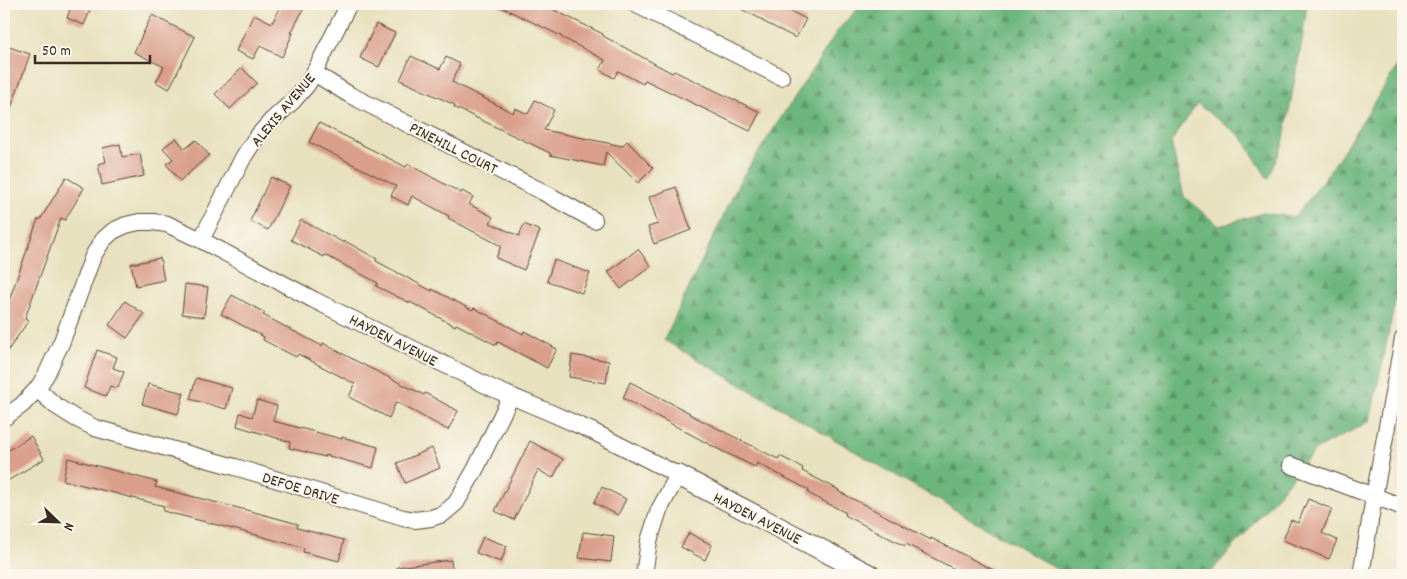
<svg xmlns="http://www.w3.org/2000/svg" width="1407" height="579" font-family="Dekko,sans-serif">
<defs>
<pattern id="forest-firs" width="22" height="20" patternUnits="userSpaceOnUse" patternTransform="scale(1.25)"><rect width="22" height="20" fill="#6cb67e"/><path d="M5 1l3.5 6h-7zM16 11l3.5 6h-7z" fill="#5a9467"/></pattern>
</defs>
<rect width="100%" height="100%" fill="#fbf7ec"/>
<filter id="ink" filterUnits="userSpaceOnUse"><feTurbulence type="fractalNoise" baseFrequency=".02" numOctaves="2"/><feDisplacementMap in="SourceGraphic" scale="10" xChannelSelector="R" yChannelSelector="G"/><feConvolveMatrix kernelMatrix="1 2 1 2 8 2 1 2 1" color-interpolation-filters="sRGB"/></filter>
<filter id="wash" filterUnits="userSpaceOnUse"><feTurbulence type="fractalNoise" baseFrequency=".0096" numOctaves="4" result="noise"/><feDisplacementMap in="SourceGraphic" scale="20" xChannelSelector="R" yChannelSelector="G"/><feGaussianBlur stdDeviation="1.12" result="paint"/><feColorMatrix in="noise" values="0 0 0 0 0 0 0 0 0 0 0 0 0 0 0 0 0 1.4 0 .05"/><feComposite in="paint" operator="in"/></filter>
<g filter="url(#wash)">
<rect width="100%" height="100%" fill="#e8e1bf"/>
<polygon fill="url(#forest-firs)" stroke="#54704e" points="862,4 1307,4 1302,40 1283,144 1268,179 1241,136 1197,104 1171,142 1184,197 1219,226 1263,213 1295,217 1329,173 1395,70 1403,51 1403,264 1370,421 1315,450 1250,528 1208,575 1067,575 664,340 741,179 839,29"/>
<g id="blocks">
<g fill="#da9f8b">
<polygon points="72,4 86,4 84,9 90,11 84,25 67,18"/>
<polygon points="282,4 306,4 291,33 293,33 282,57 260,46 253,59 236,51 254,14 272,23"/>
<polygon points="495,4 545,4 554,9 554,10 603,34 603,36 672,73 674,71 760,112 750,131 645,80 643,84 618,71 614,78 600,70 605,60 561,37 561,36"/>
<polygon points="731,4 776,4 806,19 796,38 762,21 763,20"/>
<polygon points="152,15 195,37 169,89 156,82 164,67 134,52"/>
<polygon points="376,24 395,33 379,67 360,58"/>
<polygon points="9,47 30,54 6,122 4,122 4,63"/>
<polygon points="411,56 440,69 446,57 460,64 452,82 513,113 515,108 528,114 535,100 554,110 544,130 622,146 627,141 653,168 638,183 606,152 603,166 550,155 550,153 454,107 455,105 400,80"/>
<polygon points="242,68 257,83 230,109 215,94"/>
<polygon points="319,123 406,167 408,164 461,193 462,191 473,197 469,204 493,217 490,223 519,236 524,224 540,231 524,270 496,258 501,246 448,218 449,216 412,196 408,205 391,196 396,186 309,142"/>
<polygon points="176,138 185,149 196,140 209,155 180,181 166,164 173,159 163,148"/>
<polygon points="120,144 122,157 140,154 144,176 102,185 98,164 106,162 103,148"/>
<polygon points="66,177 84,188 65,220 61,218 25,318 29,320 4,356 4,310 7,306 38,219 40,220"/>
<polygon points="271,177 290,186 268,230 250,221"/>
<polygon points="676,187 691,230 654,244 648,227 658,224 649,197"/>
<polygon points="301,220 344,243 345,241 377,259 376,261 432,291 432,289 472,310 474,308 523,334 524,331 557,349 547,368 498,342 496,345 456,324 455,326 410,302 410,303 376,286 378,283 325,255 324,257 291,240"/>
<polygon points="638,249 651,266 621,289 608,272"/>
<polygon points="160,258 164,280 136,286 131,264"/>
<polygon points="554,260 590,273 582,293 547,281"/>
<polygon points="185,284 208,287 204,317 182,314"/>
<polygon points="232,295 265,313 263,315 322,346 323,343 356,361 424,395 425,393 458,411 448,430 396,402 389,418 349,397 355,384 298,354 296,357 263,340 264,337 221,314"/>
<polygon points="125,301 144,314 127,338 109,325"/>
<polygon points="97,350 117,357 113,368 124,372 118,388 110,386 106,396 84,388"/>
<polygon points="572,355 609,361 606,383 569,377"/>
<polygon points="196,378 232,388 226,409 190,399"/>
<polygon points="630,382 690,413 689,414 778,459 780,456 803,468 802,471 839,490 838,491 931,540 931,538 1003,575 966,575 906,544 905,546 881,534 845,515 846,513 808,493 809,490 757,463 755,467 718,449 623,398"/>
<polygon points="148,384 184,393 178,414 142,404"/>
<polygon points="257,400 277,406 273,421 342,439 342,437 378,447 373,468 325,455 325,457 289,448 290,442 237,426 240,413 252,417"/>
<polygon points="31,436 44,459 4,483 4,453"/>
<polygon points="530,441 563,459 553,478 538,470 514,520 495,511"/>
<polygon points="432,448 440,468 405,483 397,463"/>
<polygon points="68,458 157,482 155,487 254,512 298,524 297,528 344,540 339,561 303,552 304,548 256,535 163,511 164,506 63,480"/>
<polygon points="602,487 626,499 618,515 594,503"/>
<polygon points="1308,499 1332,509 1322,533 1337,540 1329,559 1283,540 1291,520 1298,523"/>
<polygon points="583,532 614,536 611,562 579,558"/>
<polygon points="689,533 712,545 705,560 681,547"/>
<polygon points="483,537 507,546 501,562 476,553"/>
<polygon points="451,560 453,575 397,575 397,567"/>
</g>
</g>
</g>
<g filter="url(#ink)">
<use href="#blocks" fill-opacity="0" stroke="#554536" stroke-width="1"/>
<g fill="none" stroke-linecap="round" stroke-linejoin="round">
<defs>
<g id="minor">
<polyline points="635,4 781,77"/>
<polyline points="314,73 350,95 543,192 594,220"/>
<polyline points="201,240 244,156 256,138 271,121 293,101 307,85 314,73 349,4"/>
<polyline points="37,389 56,406 75,418 95,428 235,467 403,518 415,520 431,518 443,514 456,503 475,470 511,396"/>
<polyline points="4,418 22,405 37,389 46,375 62,341 93,256 103,240 113,231 126,225 139,222 153,222 167,224 201,240 314,300 494,389 544,410 592,431 678,475 659,510 649,541 644,575"/>
<polyline points="1291,465 1403,507"/>
<polyline points="1361,575 1374,497 1403,339"/>
</g>
<polyline id="tertiary" points="678,475 870,575"/>
</defs>
<use href="#minor" stroke="#554536" stroke-width="18"/>
<use href="#tertiary" stroke="#554536" stroke-width="22"/>
<use href="#minor" stroke="#fff" stroke-width="16"/>
<use href="#tertiary" stroke="#fff" stroke-width="20"/>
</g>
</g>
<g text-anchor="middle" stroke-width="4" stroke-linejoin="round" paint-order="stroke">
<g font-size="16" fill="#3b2a1e" stroke="#fbf7ec">
<text transform="translate(282 109) rotate(-50)" y="6">ALEXIS AVENUE</text>
<text transform="translate(454 147) rotate(27)" y="6">PINEHILL COURT</text>
<text transform="translate(394 339) rotate(27)" y="6">HAYDEN AVENUE</text>
<text transform="translate(301 487) rotate(17)" y="6">DEFOE DRIVE</text>
<text transform="translate(758 517) rotate(27)" y="6">HAYDEN AVENUE</text>
</g>
</g>
<rect width="1407" height="579" fill="none" stroke="#fbf7ec" stroke-width="20"/>
<g transform="translate(58 522) rotate(113)" stroke="#fbf7ec" stroke-width="4" paint-order="stroke">
<path d="M0-4L9 19L0 12L-9 19Z" fill="#3b2a1e"/>
<text y="-8" font-size="14" font-weight="bold" text-anchor="middle" fill="#3b2a1e">N</text>
</g>
<path d="M35 55v8h115v-8" fill="none" stroke="#3b2a1e" stroke-width="2.5"/>
<text x="42" y="55" font-size="15" fill="#3b2a1e" stroke="#fbf7ec" stroke-width="4" paint-order="stroke">50 m</text>
</svg>
